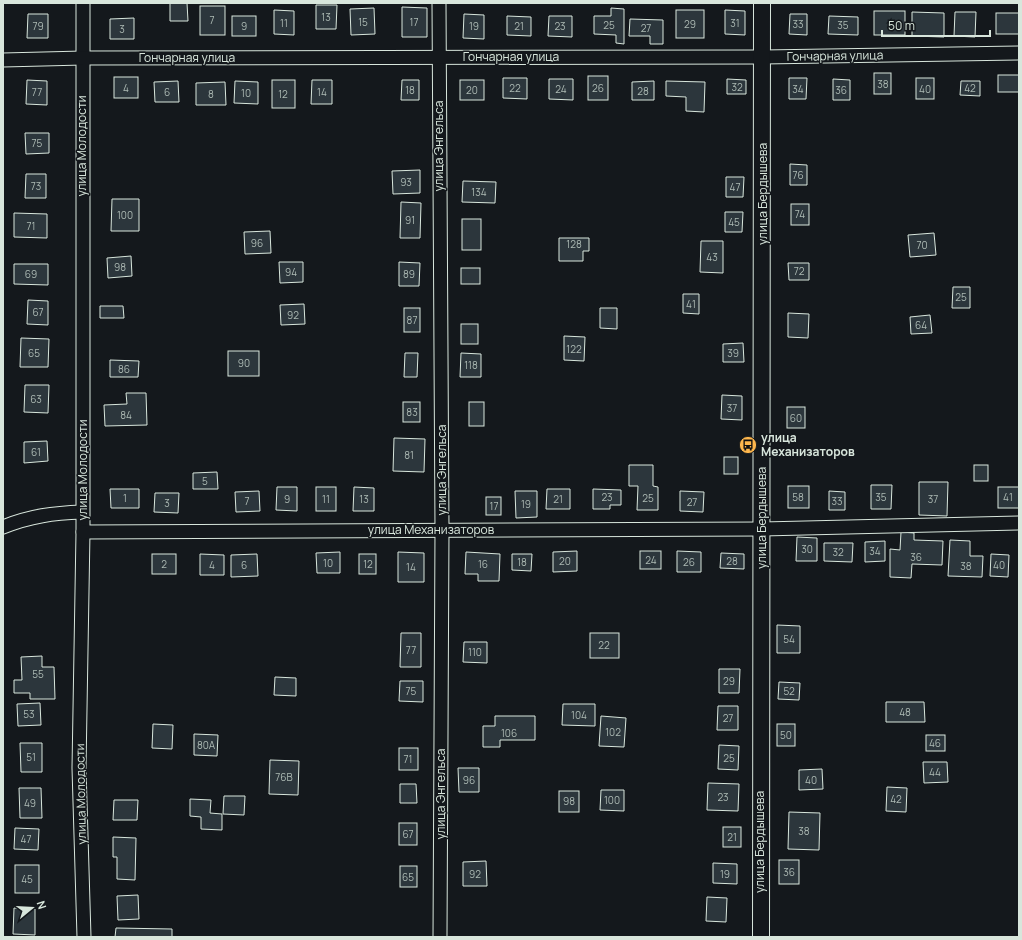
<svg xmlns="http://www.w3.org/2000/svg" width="1022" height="940" font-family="Manrope,sans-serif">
<rect width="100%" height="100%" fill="#14181c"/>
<g fill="#2c363c" stroke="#d8e6dc">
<polygon points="170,3 187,3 188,21 170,21"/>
<polygon points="316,5 337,5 336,29 316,29"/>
<rect x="200" y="6" width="25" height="29"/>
<polygon points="402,7 427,8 427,37 402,37"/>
<polygon points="374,8 375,34 351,35 350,9"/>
<polygon points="611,8 624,9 624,44 616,43 616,35 594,34 594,16 611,16"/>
<polygon points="274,10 294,11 294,35 274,34"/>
<rect x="676" y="10" width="28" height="28"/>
<polygon points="725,10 745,11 745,35 725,34"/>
<rect x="874" y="11" width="31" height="24"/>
<polygon points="912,12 944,13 944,37 912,36"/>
<polygon points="955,12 976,12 975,37 954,36"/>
<rect x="996" y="13" width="23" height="21"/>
<polygon points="28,14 48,14 48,38 27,38"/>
<polygon points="464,14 484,15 484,39 463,38"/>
<polygon points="790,14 807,14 807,35 789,34"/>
<rect x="232" y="16" width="24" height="20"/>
<polygon points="507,16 531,17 531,36 507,35"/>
<polygon points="549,16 572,16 572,37 548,36"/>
<polygon points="829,16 858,17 858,35 828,34"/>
<polygon points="134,18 134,39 110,39 110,19"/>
<polygon points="630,19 663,20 663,44 650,44 650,36 629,36"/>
<rect x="874" y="73" width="17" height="21"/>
<rect x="998" y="75" width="21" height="17"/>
<rect x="588" y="76" width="20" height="24"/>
<rect x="114" y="77" width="24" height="21"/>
<polygon points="503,78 527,78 527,99 503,98"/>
<polygon points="789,78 807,78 806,99 789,99"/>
<rect x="916" y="78" width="18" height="21"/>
<polygon points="549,79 573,79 573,100 549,99"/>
<polygon points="727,79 746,80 746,94 727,94"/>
<polygon points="833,79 850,80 850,100 833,100"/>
<polygon points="27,80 47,81 47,105 26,104"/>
<rect x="272" y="80" width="23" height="28"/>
<polygon points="312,80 332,80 332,104 311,104"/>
<polygon points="402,80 419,80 419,100 401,100"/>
<rect x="460" y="80" width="24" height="20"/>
<polygon points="178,81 179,102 155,102 154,82"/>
<polygon points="235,81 258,82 258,104 234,103"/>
<polygon points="654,81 654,100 632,100 632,82"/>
<polygon points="666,81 705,82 704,112 686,111 686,97 666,96"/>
<polygon points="961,81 980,81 980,96 960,95"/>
<polygon points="225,82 226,105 196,105 196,83"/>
<polygon points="25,133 49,133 49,153 26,154"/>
<polygon points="790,164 807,165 807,185 790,185"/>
<polygon points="420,170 420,193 393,194 392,171"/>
<polygon points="26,174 46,174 46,198 25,198"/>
<polygon points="726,177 744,177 743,197 726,197"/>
<polygon points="463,181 496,182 495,203 462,202"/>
<polygon points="112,199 139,199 139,231 111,231"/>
<polygon points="401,202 421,203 420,238 400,238"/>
<rect x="791" y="204" width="18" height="21"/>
<polygon points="725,212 743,212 742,232 725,232"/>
<polygon points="14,213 47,214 47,238 14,237"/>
<rect x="462" y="219" width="19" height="31"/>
<polygon points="270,231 271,253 245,254 244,232"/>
<polygon points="934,233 936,255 910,257 908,235"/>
<polygon points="559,238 589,238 589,251 583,251 583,261 559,261"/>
<polygon points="701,241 723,241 723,273 700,272"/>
<polygon points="131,256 132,276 108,278 107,258"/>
<polygon points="279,262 303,262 303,282 280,283"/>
<polygon points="399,262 420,263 419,286 399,286"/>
<polygon points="788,263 809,263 809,280 789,280"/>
<polygon points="14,264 48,264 48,285 14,284"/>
<rect x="461" y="268" width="19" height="16"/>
<polygon points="953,287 970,287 970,308 952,308"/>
<polygon points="683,294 699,294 699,314 683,313"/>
<polygon points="28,300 48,301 48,325 27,324"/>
<polygon points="304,304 305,324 281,325 280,305"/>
<polygon points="100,306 123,306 124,318 100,318"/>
<rect x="404" y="308" width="16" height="24"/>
<polygon points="600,308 617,308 617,329 600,328"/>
<polygon points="788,313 809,314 808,338 788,337"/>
<polygon points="930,315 932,333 911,334 910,317"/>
<rect x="461" y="324" width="17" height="20"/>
<polygon points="564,336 585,337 584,361 564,360"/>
<polygon points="21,338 49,339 48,367 20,367"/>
<polygon points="743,343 744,362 723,362 723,344"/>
<rect x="228" y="351" width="31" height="25"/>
<polygon points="405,353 418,353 417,377 404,377"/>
<polygon points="461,353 481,354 481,377 460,377"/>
<polygon points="110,360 139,361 138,377 110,377"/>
<polygon points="25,385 49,385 48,413 24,412"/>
<polygon points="126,393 146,393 147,425 105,426 104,405 127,404"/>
<polygon points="722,395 742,396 742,420 721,419"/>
<rect x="403" y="402" width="17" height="20"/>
<rect x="469" y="402" width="15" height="24"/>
<rect x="787" y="407" width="18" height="21"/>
<polygon points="394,438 425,439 424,472 393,471"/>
<polygon points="47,441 48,461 24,463 24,442"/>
<rect x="724" y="457" width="14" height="17"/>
<polygon points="629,465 653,465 653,486 658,487 658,510 637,510 638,486 629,486"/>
<rect x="974" y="465" width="14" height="16"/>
<polygon points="217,472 218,489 193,489 193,473"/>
<polygon points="919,482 948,482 947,516 919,515"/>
<polygon points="871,485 892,485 891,509 871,509"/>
<rect x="788" y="486" width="21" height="22"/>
<polygon points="277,487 297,487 297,511 276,510"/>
<rect x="316" y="487" width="20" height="24"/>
<polygon points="354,487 374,488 374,511 353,511"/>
<rect x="998" y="487" width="21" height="21"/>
<polygon points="110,489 139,489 139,508 111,508"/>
<polygon points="547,489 570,489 570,509 546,509"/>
<polygon points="593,489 621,490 621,505 610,505 610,509 593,509"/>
<polygon points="259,491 260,511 236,512 235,492"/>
<polygon points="515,491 537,491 537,517 516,518"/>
<polygon points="680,491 704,492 703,512 680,511"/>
<polygon points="829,491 845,492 845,510 829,510"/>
<polygon points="155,493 179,493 178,513 154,512"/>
<rect x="486" y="497" width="15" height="18"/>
<polygon points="901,532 914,533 914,540 943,541 942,565 912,564 911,578 890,577 890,549 900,550"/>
<polygon points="797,537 817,538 817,561 796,561"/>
<polygon points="950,540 970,541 970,556 983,556 982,577 948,576"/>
<polygon points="885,541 885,561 865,562 865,542"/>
<polygon points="824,543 853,543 852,562 824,561"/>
<polygon points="577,551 577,571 553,572 553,552"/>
<rect x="640" y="551" width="21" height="18"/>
<polygon points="677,551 701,552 701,572 677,572"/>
<polygon points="340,552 340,573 317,573 316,553"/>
<polygon points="398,552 424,553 424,582 398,582"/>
<polygon points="466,552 500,554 499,581 478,581 478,574 465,574"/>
<polygon points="721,553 744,554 744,569 720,568"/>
<rect x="152" y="554" width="24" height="20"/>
<polygon points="200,554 224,555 224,575 200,575"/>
<polygon points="257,554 258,576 231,577 231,555"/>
<rect x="359" y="554" width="17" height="20"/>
<polygon points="512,554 532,554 531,571 512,570"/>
<polygon points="991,554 1009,555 1008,577 990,576"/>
<polygon points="777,625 800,626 800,653 777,653"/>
<polygon points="401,633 421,633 421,667 400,667"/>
<rect x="590" y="633" width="29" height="25"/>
<polygon points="464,642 487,642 487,663 463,662"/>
<polygon points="42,656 42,667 54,667 55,699 30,699 30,693 14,693 14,680 22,680 21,657"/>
<polygon points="719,669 740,669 739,693 719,693"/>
<polygon points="275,677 296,678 296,696 274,695"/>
<polygon points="400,681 423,681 423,702 399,701"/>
<polygon points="779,682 800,683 799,700 778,699"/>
<polygon points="886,702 924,702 925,722 886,722"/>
<polygon points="40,703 41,725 18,726 17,704"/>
<polygon points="563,704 595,704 595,726 562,725"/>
<polygon points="718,706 738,706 738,730 717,730"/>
<polygon points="495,716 535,716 535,740 500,740 500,747 483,747 483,726 495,726"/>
<polygon points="601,716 626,718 624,747 599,746"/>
<polygon points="153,724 173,725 172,749 152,748"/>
<rect x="777" y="724" width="18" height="22"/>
<polygon points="194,734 218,735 217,756 194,755"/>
<rect x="926" y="735" width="19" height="16"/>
<polygon points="20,743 42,743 42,772 21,772"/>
<polygon points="719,745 739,746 738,770 718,769"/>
<rect x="399" y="748" width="19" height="22"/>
<polygon points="270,760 299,761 298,795 269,794"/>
<polygon points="923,762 947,762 948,782 924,783"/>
<polygon points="458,768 479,768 479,792 459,792"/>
<polygon points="822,769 823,789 799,790 799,770"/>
<polygon points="708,783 739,784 738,811 707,810"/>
<polygon points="400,784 416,784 417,803 400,803"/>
<polygon points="887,787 907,788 906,812 886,811"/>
<polygon points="19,788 41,788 42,818 20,818"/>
<polygon points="601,790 624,790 624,811 600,810"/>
<rect x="559" y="791" width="20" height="21"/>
<polygon points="224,796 245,796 244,815 223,814"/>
<polygon points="190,799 211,800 210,813 222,814 222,830 201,829 201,817 190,816"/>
<polygon points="114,800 138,800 137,820 113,820"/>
<polygon points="789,812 820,813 819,850 788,849"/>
<rect x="399" y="823" width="18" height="22"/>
<rect x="723" y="827" width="18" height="20"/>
<polygon points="15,828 39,829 38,850 14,849"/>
<polygon points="113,837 136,838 135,880 117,879 117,857 113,857"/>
<rect x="779" y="860" width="20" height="24"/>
<polygon points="486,861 487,886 463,886 463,862"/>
<polygon points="713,863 737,864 737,884 713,883"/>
<rect x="15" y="865" width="24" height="28"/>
<rect x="400" y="866" width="17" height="21"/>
<polygon points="138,895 139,919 118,920 117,896"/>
<polygon points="707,897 727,898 726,922 706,921"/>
<polygon points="14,908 35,909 35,935 13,934"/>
<polygon points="116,928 172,929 172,937 115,937"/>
</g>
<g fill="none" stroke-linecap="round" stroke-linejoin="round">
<defs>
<g id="minor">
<polyline points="83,3 83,532 79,768 84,937"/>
<polyline points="439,3 442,530 440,937"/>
<polyline points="3,60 83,58 763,57 1019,53"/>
<path d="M3,527C30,516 54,513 82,512"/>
<polyline points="83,532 762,529 1019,523"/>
</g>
<polyline id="tertiary" points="761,937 762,3"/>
</defs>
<use href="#minor" stroke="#d8e6dc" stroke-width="15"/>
<use href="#tertiary" stroke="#d8e6dc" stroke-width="18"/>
<use href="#minor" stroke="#14181c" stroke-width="13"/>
<use href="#tertiary" stroke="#14181c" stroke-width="16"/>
</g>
<defs>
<symbol id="bus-disc" viewBox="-11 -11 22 22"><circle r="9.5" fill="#ffb74d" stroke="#14181c"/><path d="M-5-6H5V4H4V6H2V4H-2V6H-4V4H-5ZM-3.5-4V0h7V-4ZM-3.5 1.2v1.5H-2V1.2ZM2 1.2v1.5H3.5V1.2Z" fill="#111"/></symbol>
</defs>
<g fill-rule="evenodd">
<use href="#bus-disc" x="738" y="435" width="20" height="20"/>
</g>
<g text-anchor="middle" stroke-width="3" stroke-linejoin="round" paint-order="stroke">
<g font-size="10" fill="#adbab4">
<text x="326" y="21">13</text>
<text x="212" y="24">7</text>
<text x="363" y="26">15</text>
<text x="414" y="26">17</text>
<text x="284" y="27">11</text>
<text x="735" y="27">31</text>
<text x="690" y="28">29</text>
<text x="798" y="28">33</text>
<text x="609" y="29">25</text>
<text x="843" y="29">35</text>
<text x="38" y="30">79</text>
<text x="244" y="30">9</text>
<text x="474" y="30">19</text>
<text x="519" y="30">21</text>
<text x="560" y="30">23</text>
<text x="646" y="32">27</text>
<text x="122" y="33">3</text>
<text x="883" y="88">38</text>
<text x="737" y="91">32</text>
<text x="126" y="92">4</text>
<text x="515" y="92">22</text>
<text x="598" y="92">26</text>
<text x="970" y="92">42</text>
<text x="561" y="93">24</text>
<text x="798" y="93">34</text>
<text x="925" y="93">40</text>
<text x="410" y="94">18</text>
<text x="472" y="94">20</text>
<text x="841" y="94">36</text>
<text x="643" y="95">28</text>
<text x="37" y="96">77</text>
<text x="167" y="96">6</text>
<text x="322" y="96">14</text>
<text x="246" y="97">10</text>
<text x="211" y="98">8</text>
<text x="283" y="98">12</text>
<text x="37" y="147">75</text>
<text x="798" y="179">76</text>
<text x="406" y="186">93</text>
<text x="36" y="190">73</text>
<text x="735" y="191">47</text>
<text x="479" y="196">134</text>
<text x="800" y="218">74</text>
<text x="125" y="219">100</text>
<text x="410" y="224">91</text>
<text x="734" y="226">45</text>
<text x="31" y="230">71</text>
<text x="257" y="247">96</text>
<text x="574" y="248">128</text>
<text x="922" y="249">70</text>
<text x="712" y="261">43</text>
<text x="120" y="271">98</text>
<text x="799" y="275">72</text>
<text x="291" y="276">94</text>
<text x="31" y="278">69</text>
<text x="409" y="278">89</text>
<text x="961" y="301">25</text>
<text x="691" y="308">41</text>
<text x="38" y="316">67</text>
<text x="293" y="319">92</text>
<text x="412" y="324">87</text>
<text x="921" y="329">64</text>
<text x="574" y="353">122</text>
<text x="34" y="357">65</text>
<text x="733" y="357">39</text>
<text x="244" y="367">90</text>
<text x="471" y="369">118</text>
<text x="124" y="373">86</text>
<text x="36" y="403">63</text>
<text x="732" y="412">37</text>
<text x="412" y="416">83</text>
<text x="126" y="419">84</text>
<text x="796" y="422">60</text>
<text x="36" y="456">61</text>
<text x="409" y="459">81</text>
<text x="205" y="485">5</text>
<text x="607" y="501">23</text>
<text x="798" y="501">58</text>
<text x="881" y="501">35</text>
<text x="1008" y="501">41</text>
<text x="125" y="502">1</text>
<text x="648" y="502">25</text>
<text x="287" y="503">9</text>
<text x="326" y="503">11</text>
<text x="364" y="503">13</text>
<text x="558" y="503">21</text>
<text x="933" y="503">37</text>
<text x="247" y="505">7</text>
<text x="837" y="505">33</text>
<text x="692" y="506">27</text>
<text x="167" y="507">3</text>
<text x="526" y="508">19</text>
<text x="494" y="510">17</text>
<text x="807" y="553">30</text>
<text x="875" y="555">34</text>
<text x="838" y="556">32</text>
<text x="916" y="561">36</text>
<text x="651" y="564">24</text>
<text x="565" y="565">20</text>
<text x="732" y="565">28</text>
<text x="522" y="566">18</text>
<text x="689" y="566">26</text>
<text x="328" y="567">10</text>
<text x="164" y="568">2</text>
<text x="368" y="568">12</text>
<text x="483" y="568">16</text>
<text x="212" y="569">4</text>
<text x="244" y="569">6</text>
<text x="999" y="569">40</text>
<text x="966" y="570">38</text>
<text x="411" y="571">14</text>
<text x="789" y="643">54</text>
<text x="604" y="649">22</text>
<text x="411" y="654">77</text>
<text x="475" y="656">110</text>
<text x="38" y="678">55</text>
<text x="729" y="685">29</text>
<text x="411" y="695">75</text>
<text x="789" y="695">52</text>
<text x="905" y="716">48</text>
<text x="29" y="718">53</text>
<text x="579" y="719">104</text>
<text x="728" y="722">27</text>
<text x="613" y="736">102</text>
<text x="509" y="737">106</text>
<text x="786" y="739">50</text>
<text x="935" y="747">46</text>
<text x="206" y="749">80А</text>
<text x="31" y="761">51</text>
<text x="729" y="762">25</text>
<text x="408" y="763">71</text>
<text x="935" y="776">44</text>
<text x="284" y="781">76В</text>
<text x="469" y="784">96</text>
<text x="811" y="784">40</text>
<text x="723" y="801">23</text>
<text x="896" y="803">42</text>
<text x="612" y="804">100</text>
<text x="569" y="805">98</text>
<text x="30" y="807">49</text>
<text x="804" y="835">38</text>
<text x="408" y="838">67</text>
<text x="732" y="841">21</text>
<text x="26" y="843">47</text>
<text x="789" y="876">36</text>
<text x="475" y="878">92</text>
<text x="725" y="878">19</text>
<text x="408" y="881">65</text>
<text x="27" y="883">45</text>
</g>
<g font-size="12" fill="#d8e6dc" stroke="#14181c">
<text transform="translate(835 56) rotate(-1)" y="4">Гончарная улица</text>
<text x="511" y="61">Гончарная улица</text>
<text x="187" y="62">Гончарная улица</text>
<text transform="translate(82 146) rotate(-90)" y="4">улица Молодости</text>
<text transform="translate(439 146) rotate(-90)" y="4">улица Энгельса</text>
<text transform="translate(763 194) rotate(-90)" y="4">улица Бердышева</text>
<text transform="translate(83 470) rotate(-90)" y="4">улица Молодости</text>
<text transform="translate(442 470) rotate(-90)" y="4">улица Энгельса</text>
<text transform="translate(762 518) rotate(-90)" y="4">улица Бердышева</text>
<text x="431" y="534">улица Механизаторов</text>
<text transform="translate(81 794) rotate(-91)" y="4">улица Молодости</text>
<text transform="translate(441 794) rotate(-90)" y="4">улица Энгельса</text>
<text transform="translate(760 842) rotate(-90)" y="4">улица Бердышева</text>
</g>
<g font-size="12" font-weight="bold" fill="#d8e6dc" stroke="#14181c" text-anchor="start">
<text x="761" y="442">улица<tspan x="761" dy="14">Механизаторов</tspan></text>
</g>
</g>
<rect width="1022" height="940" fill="none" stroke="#d8e6dc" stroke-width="8"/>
<g transform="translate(32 908) rotate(72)" stroke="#14181c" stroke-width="3" paint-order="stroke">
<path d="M0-3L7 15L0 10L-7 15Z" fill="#d8e6dc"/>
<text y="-6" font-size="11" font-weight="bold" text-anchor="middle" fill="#d8e6dc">N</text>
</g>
<path d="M882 30v6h108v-6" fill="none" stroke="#d8e6dc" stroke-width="2"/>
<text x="888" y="30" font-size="12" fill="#d8e6dc" stroke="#14181c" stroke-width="3" paint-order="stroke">50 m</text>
</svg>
